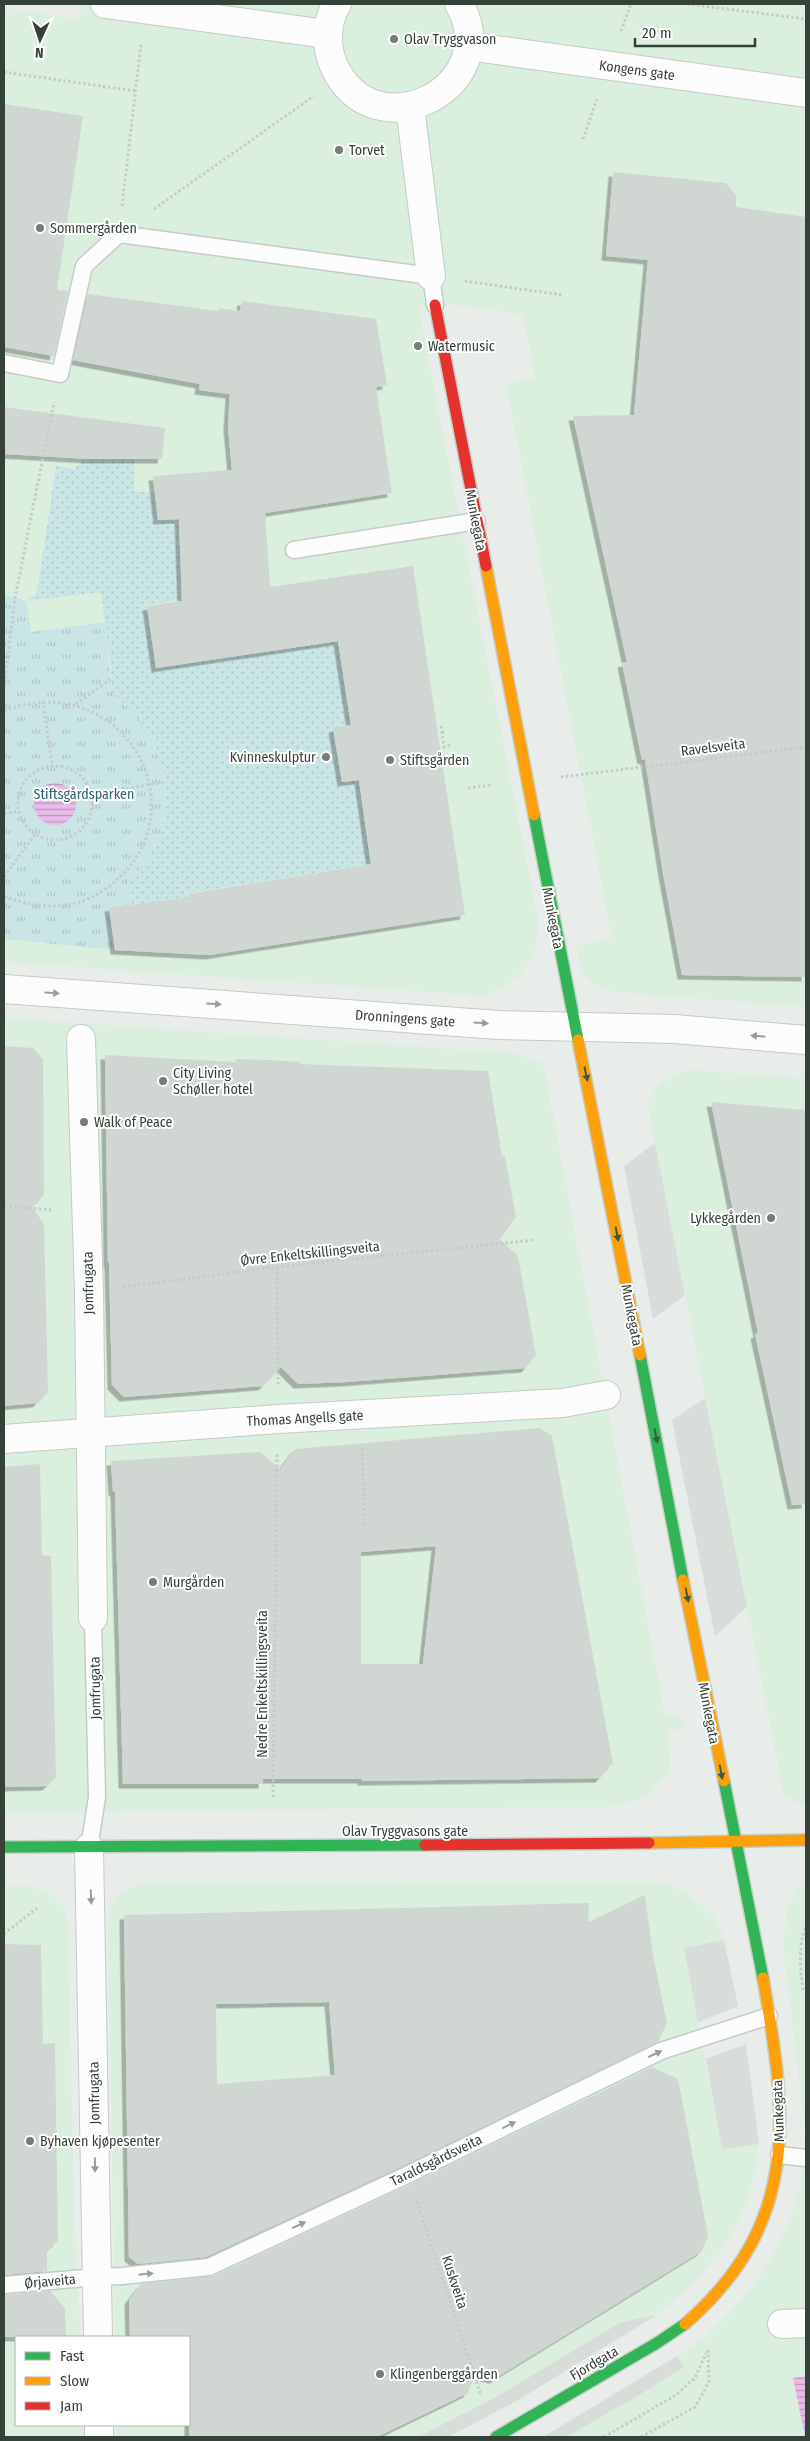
<svg xmlns="http://www.w3.org/2000/svg" width="810" height="2441" font-family="'Fira Sans Condensed',sans-serif">
<defs>
<pattern id="park-tufts" width="24" height="20" patternUnits="userSpaceOnUse" patternTransform="scale(1.25)"><rect width="24" height="20" fill="#cae5e5"/><path d="M3 7l-1-3M5 7V3M7 7l1-3M15 17l-1-3M17 17v-4M19 17l1-3" fill="none" stroke="#aec6c5"/></pattern>
<pattern id="garden-dots" width="8" height="8" patternUnits="userSpaceOnUse" patternTransform="scale(1.25)"><rect width="8" height="8" fill="#cae5e5"/><path d="M2 2h.1M6 6h.1" fill="none" stroke="#aec6c5" stroke-width="1.8" stroke-linecap="round"/></pattern>
<pattern id="water-rules" width="6" height="5" patternUnits="userSpaceOnUse" patternTransform="scale(1.25)"><rect width="6" height="5" fill="#e8bbe8"/><path d="M0 2.5h6" fill="none" stroke="#bd9abd"/></pattern>
<filter id="shadow"><feDropShadow dx="-4.5" dy="4.5" stdDeviation="0" flood-color="#0004"/></filter>
</defs>
<rect width="100%" height="100%" fill="#e8ede9"/>
<g fill="#dbefdf">
<polygon points="82,4 806,4 806,1007 611,992 592,983 582,972 576,945 612,939 506,384 535,377 523,315 454,305 418,306 539,924 534,954 527,965 520,974 505,987 483,996 4,962 4,8 79,19"/>
<polygon points="4,1018 514,1053 541,1062 546,1076 665,1715 681,1714 684,1728 668,1731 671,1770 652,1791 638,1800 611,1807 4,1812"/>
<polygon points="693,1070 806,1078 806,1807 784,1796 647,1102 660,1084 682,1071"/>
<polygon points="622,1882 665,1883 685,1892 712,1914 720,1927 724,1940 684,1949 722,2149 759,2144 755,2172 746,2204 734,2230 722,2249 693,2284 657,2315 621,2322 498,2396 418,2437 117,2437 117,2425 189,2425 189,2337 115,2337 108,1928 111,1904 118,1895 137,1884 150,1884"/>
<polygon points="31,1885 50,1894 64,1907 68,1923 75,2248 81,2337 16,2337 16,2425 83,2425 83,2437 4,2437 4,1886"/>
<polygon points="800,1886 806,1886 806,2376 793,2379 805,2437 566,2437 683,2367 677,2356 707,2336 748,2293 774,2253 791,2217 802,2178 805,2130 783,1946 786,1916 790,1903"/>
</g>
<path fill="url(#park-tufts)" d="M4,595L27,601L31,632L105,622L112,693C126,705 141,719 151,735C156,743 159,754 161,764C173,809 162,850 128,882L132,904L109,907L115,950L4,939Z"/>
<path fill="url(#garden-dots)" d="M84,459H134V491L154,493L158,521L178,519L181,556L254,588L147,605L156,668L338,641L371,864L188,893L186,899L132,904L128,882C162,850 173,809 161,764C159,754 156,743 151,735C141,719 126,705 112,693L111,670L101,592L27,601L37,593L56,466L74,469Z"/>
<g fill="#d8ddd9">
<polygon points="655,1143 685,1295 653,1319 624,1166"/>
<polygon points="705,1398 747,1607 715,1636 672,1420"/>
<polygon points="724,1940 738,2006 698,2022 684,1948"/>
<polygon points="746,2044 759,2144 722,2149 706,2059"/>
<polygon points="657,2315 515,2402 448,2437 418,2437 498,2396 621,2322"/>
<polygon points="677,2356 684,2367 641,2394 566,2437 543,2437"/>
</g>
<g fill="url(#water-rules)">
<circle cx="55" cy="804" r="21"/>
<polygon points="806,2376 806,2437 805,2437 793,2378"/>
</g>
<g fill="#d0d7d2" fill-rule="evenodd" filter="url(#shadow)">
<polygon points="4,104 83,116 57,290 68,291 54,356 4,347"/>
<polygon points="613,172 726,183 736,195 736,207 806,217 806,977 682,975 663,873 645,759 642,760 622,663 627,662 573,416 634,415 648,260 606,256"/>
<polygon points="88,294 219,311 219,308 240,311 242,301 376,319 387,385 376,387 392,493 265,513 270,587 413,566 465,915 210,955 115,950 109,907 188,898 188,894 371,864 359,780 342,782 333,728 351,725 338,641 156,668 147,606 182,601 179,519 158,520 153,476 232,470 228,426 230,394 199,390 200,384 73,360"/>
<polygon points="4,407 165,428 162,459 91,459 4,454"/>
<polygon points="4,1046 33,1048 43,1059 44,1195 32,1207 44,1224 48,1392 37,1403 4,1406"/>
<polygon points="105,1055 236,1062 235,1059 268,1060 300,1062 300,1064 488,1071 502,1156 505,1156 516,1217 500,1239 518,1256 536,1355 526,1368 346,1382 298,1384 281,1367 263,1386 124,1397 112,1385 109,1262 108,1263"/>
<polygon points="711,1102 806,1110 806,1504 792,1505 755,1334 758,1333"/>
<path d="M540,1428L552,1436L613,1763L600,1778L362,1781V1779H263V1784H123L115,1492L113,1491L111,1461L260,1452L280,1469L295,1449ZM436,1546L423,1664H361V1552Z"/>
<polygon points="40,1464 42,1555 51,1556 56,1777 47,1786 4,1787 4,1467"/>
<path d="M645,1895L653,1955L667,2023L658,2042L405,2165L206,2257L138,2264L129,2257L124,1915L589,1903L588,1922ZM329,2002L335,2075L217,2084L216,2004Z"/>
<polygon points="4,1944 41,1945 43,2044 55,2043 58,2241 47,2250 47,2271 4,2275"/>
<polygon points="652,2067 678,2079 708,2236 702,2251 494,2379 475,2375 468,2393 377,2437 189,2437 189,2337 130,2337 129,2300 141,2284 213,2276 413,2183"/>
<polygon points="50,2291 65,2308 66,2337 4,2337 4,2295"/>
</g>
<g fill="none" stroke-linecap="round" stroke-linejoin="round">
<defs>
<g id="lane">
<polyline points="4,363 60,374 84,266 119,234 431,276 435,305"/>
<polyline points="294,550 477,521"/>
<polyline points="89,1848 97,1797 93,1618"/>
<polyline points="779,2155 806,2158"/>
<polyline points="4,2285 97,2277 122,2276 209,2267 409,2174 661,2051 769,2016"/>
</g>
<g id="street">
<polyline points="105,4 327,34"/>
<path d="M337,4C326,22 325,46 334,66C375,155 506,85 459,4"/>
<polyline points="468,46 806,93"/>
<polyline points="410,107 431,276"/>
<polyline points="4,989 499,1025 674,1029 806,1040"/>
<polyline points="81,1039 89,1292 93,1618"/>
<polyline points="4,1439 278,1419 563,1403 606,1395"/>
<polyline points="89,1848 98,2337"/>
<polyline points="782,2324 806,2323"/>
<polyline points="99,2425 99,2437"/>
</g>
<g id="fast">
<polyline points="534,815 578,1040"/>
<polyline points="640,1355 683,1580"/>
<polyline points="724,1781 763,1978"/>
<polyline points="4,1847 425,1845"/>
<polyline points="496,2437 657,2343 685,2324"/>
</g>
<g id="slow">
<polyline points="486,566 534,815"/>
<polyline points="578,1040 640,1355"/>
<polyline points="683,1580 724,1781"/>
<polyline points="649,1843 806,1840"/>
<path d="M685,2324C802,2222 787,2116 763,1978"/>
</g>
<g id="jam">
<polyline points="435,305 486,566"/>
<polyline points="425,1845 649,1843"/>
</g>
</defs>
<use href="#lane" stroke="#c5cbc7" stroke-width="19"/>
<use href="#street" stroke="#c5cbc7" stroke-width="30"/>
<use href="#fast" stroke="#c2cfc6" stroke-width="14"/>
<use href="#slow" stroke="#c2cfc6" stroke-width="14"/>
<use href="#jam" stroke="#c2cfc6" stroke-width="14"/>
<g stroke="#c6ccc8" stroke-width="3" stroke-dasharray="2.5 2.5" stroke-linecap="butt">
<polyline points="687,4 806,19"/>
<polyline points="621,31 631,4"/>
<polyline points="4,72 135,91"/>
<polyline points="583,139 597,99"/>
<polyline points="122,206 141,44"/>
<polyline points="154,209 314,96"/>
<polyline points="465,281 563,295"/>
<polyline points="4,644 9,644"/>
<polyline points="4,688 15,598 54,402"/>
<polyline points="43,701 52,765"/>
<polyline points="76,704 112,678"/>
<path d="M4,711C126,664 208,819 104,890C73,911 38,910 4,896"/>
<polyline points="441,726 444,747 451,745"/>
<polyline points="442,732 447,732"/>
<circle cx="55" cy="803" r="37"/>
<polyline points="561,777 806,747"/>
<polyline points="468,788 493,785"/>
<polyline points="92,794 166,782"/>
<polyline points="4,814 19,811"/>
<polyline points="4,877 35,834"/>
<polyline points="4,1206 53,1210"/>
<polyline points="277,1267 278,1384"/>
<polyline points="123,1287 277,1267 534,1240"/>
<polyline points="362,1448 365,1528"/>
<polyline points="273,1797 277,1453"/>
<polyline points="4,1934 37,1908"/>
<path d="M803,1990C800,1967 798,1947 806,1925"/>
<polyline points="417,2201 481,2396"/>
<polyline points="604,2437 676,2395 695,2378 706,2353"/>
<polyline points="641,2437 695,2407 709,2382 708,2350"/>
</g>
<use href="#lane" stroke="#fcfcfc" stroke-width="16"/>
<use href="#street" stroke="#fcfcfc" stroke-width="28"/>
<use href="#fast" stroke="#30b455" stroke-width="11"/>
<use href="#slow" stroke="#ff9f0a" stroke-width="11"/>
<use href="#jam" stroke="#e5322d" stroke-width="11"/>
</g>
<defs><path id="oneway-solid" d="M-6-.8H1V-3.2L6.5 0L1 3.2V.8H-6Z" transform="scale(1.25)"/></defs>
<g fill="#989f9a">
<use href="#oneway-solid" transform="translate(52 993) rotate(4)"/>
<use href="#oneway-solid" transform="translate(214 1004) rotate(4)"/>
<use href="#oneway-solid" transform="translate(481 1023) rotate(4)"/>
<use href="#oneway-solid" transform="translate(758 1036) rotate(-175)"/>
<use href="#oneway-solid" transform="translate(91 1897) rotate(88)"/>
<use href="#oneway-solid" transform="translate(655 2054) rotate(-25)"/>
<use href="#oneway-solid" transform="translate(509 2125) rotate(-26)"/>
<use href="#oneway-solid" transform="translate(95 2165) rotate(89)"/>
<use href="#oneway-solid" transform="translate(299 2225) rotate(-25)"/>
<use href="#oneway-solid" transform="translate(146 2274) rotate(-6)"/>
</g>
<g fill="#345e3f">
<use href="#oneway-solid" transform="translate(586 1074) rotate(78)"/>
<use href="#oneway-solid" transform="translate(617 1234) rotate(79)"/>
<use href="#oneway-solid" transform="translate(656 1436) rotate(79)"/>
<use href="#oneway-solid" transform="translate(687 1595) rotate(79)"/>
<use href="#oneway-solid" transform="translate(721 1772) rotate(79)"/>
</g>
<g fill="#747e76" stroke="#fff" stroke-width="2">
<circle cx="394" cy="39" r="5"/>
<circle cx="339" cy="150" r="5"/>
<circle cx="40" cy="228" r="5"/>
<circle cx="418" cy="346" r="5"/>
<circle cx="326" cy="757" r="5"/>
<circle cx="390" cy="760" r="5"/>
<circle cx="163" cy="1081" r="5"/>
<circle cx="84" cy="1122" r="5"/>
<circle cx="771" cy="1218" r="5"/>
<circle cx="153" cy="1582" r="5"/>
<circle cx="30" cy="2141" r="5"/>
<circle cx="380" cy="2374" r="5"/>
</g>
<g text-anchor="middle" stroke-width="4" stroke-linejoin="round" paint-order="stroke">
<g font-size="14" fill="#354238" stroke="#fff" text-anchor="start">
<text x="404" y="44">Olav Tryggvason</text>
<text x="349" y="155">Torvet</text>
<text x="50" y="233">Sommergården</text>
<text x="428" y="351">Watermusic</text>
<text x="316" y="762" text-anchor="end">Kvinneskulptur</text>
<text x="400" y="765">Stiftsgården</text>
<text x="173" y="1078">City Living<tspan x="173" dy="16">Schøller hotel</tspan></text>
<text x="94" y="1127">Walk of Peace</text>
<text x="761" y="1223" text-anchor="end">Lykkegården</text>
<text x="163" y="1587">Murgården</text>
<text x="40" y="2146">Byhaven kjøpesenter</text>
<text x="390" y="2379">Klingenberggården</text>
</g>
<g font-size="14" fill="#354238" stroke="#fff">
<text transform="translate(637 70) rotate(8)" y="5">Kongens gate</text>
<text transform="translate(476 520) rotate(79)" y="5">Munkegata</text>
<text transform="translate(713 747) rotate(-7)" y="5">Ravelsveita</text>
<text transform="translate(553 918) rotate(79)" y="5">Munkegata</text>
<text transform="translate(405 1018) rotate(4)" y="5">Dronningens gate</text>
<text transform="translate(310 1253) rotate(-6)" y="5">Øvre Enkeltskillingsveita</text>
<text transform="translate(88 1283) rotate(-91)" y="5">Jomfrugata</text>
<text transform="translate(632 1315) rotate(79)" y="5">Munkegata</text>
<text transform="translate(305 1418) rotate(-3)" y="5">Thomas Angells gate</text>
<text transform="translate(262 1684) rotate(-90)" y="5">Nedre Enkeltskillingsveita</text>
<text transform="translate(95 1688) rotate(-91)" y="5">Jomfrugata</text>
<text transform="translate(709 1713) rotate(79)" y="5">Munkegata</text>
<text x="405" y="1836">Olav Tryggvasons gate</text>
<text transform="translate(94 2093) rotate(-91)" y="5">Jomfrugata</text>
<text transform="translate(778 2111) rotate(-92)" y="5">Munkegata</text>
<text transform="translate(436 2160) rotate(-26)" y="5">Taraldsgårdsveita</text>
<text transform="translate(50 2281) rotate(-5)" y="5">Ørjaveita</text>
<text transform="translate(455 2282) rotate(72)" y="5">Kuskveita</text>
<text transform="translate(594 2363) rotate(-30)" y="5">Fjordgata</text>
</g>
<g font-size="14" fill="#2f616e" stroke="#fff">
<text x="84" y="799">Stiftsgårdsparken</text>
</g>
</g>
<rect width="810" height="2441" fill="none" stroke="#354238" stroke-width="10"/>
<rect x="15" y="2336" width="175" height="90" fill="#ffffff" stroke="#aeb3af"/>
<rect x="25" y="2352" width="25" height="8" fill="#30b455" stroke="#aeb3af"/>
<text x="60" y="2361" font-size="15" fill="#354238">Fast</text>
<rect x="25" y="2377" width="25" height="8" fill="#ff9f0a" stroke="#aeb3af"/>
<text x="60" y="2386" font-size="15" fill="#354238">Slow</text>
<rect x="25" y="2402" width="25" height="8" fill="#e5322d" stroke="#aeb3af"/>
<text x="60" y="2411" font-size="15" fill="#354238">Jam</text>
<g transform="translate(40 40) rotate(183)" stroke="#ffffff" stroke-width="4" paint-order="stroke">
<path d="M0-4L9 19L0 12L-9 19Z" fill="#354238"/>
<text y="-8" font-size="14" font-weight="bold" text-anchor="middle" fill="#354238">N</text>
</g>
<path d="M635 38v8h120v-8" fill="none" stroke="#354238" stroke-width="2.5"/>
<text x="642" y="38" font-size="15" fill="#354238" stroke="#ffffff" stroke-width="4" paint-order="stroke">20 m</text>
</svg>
